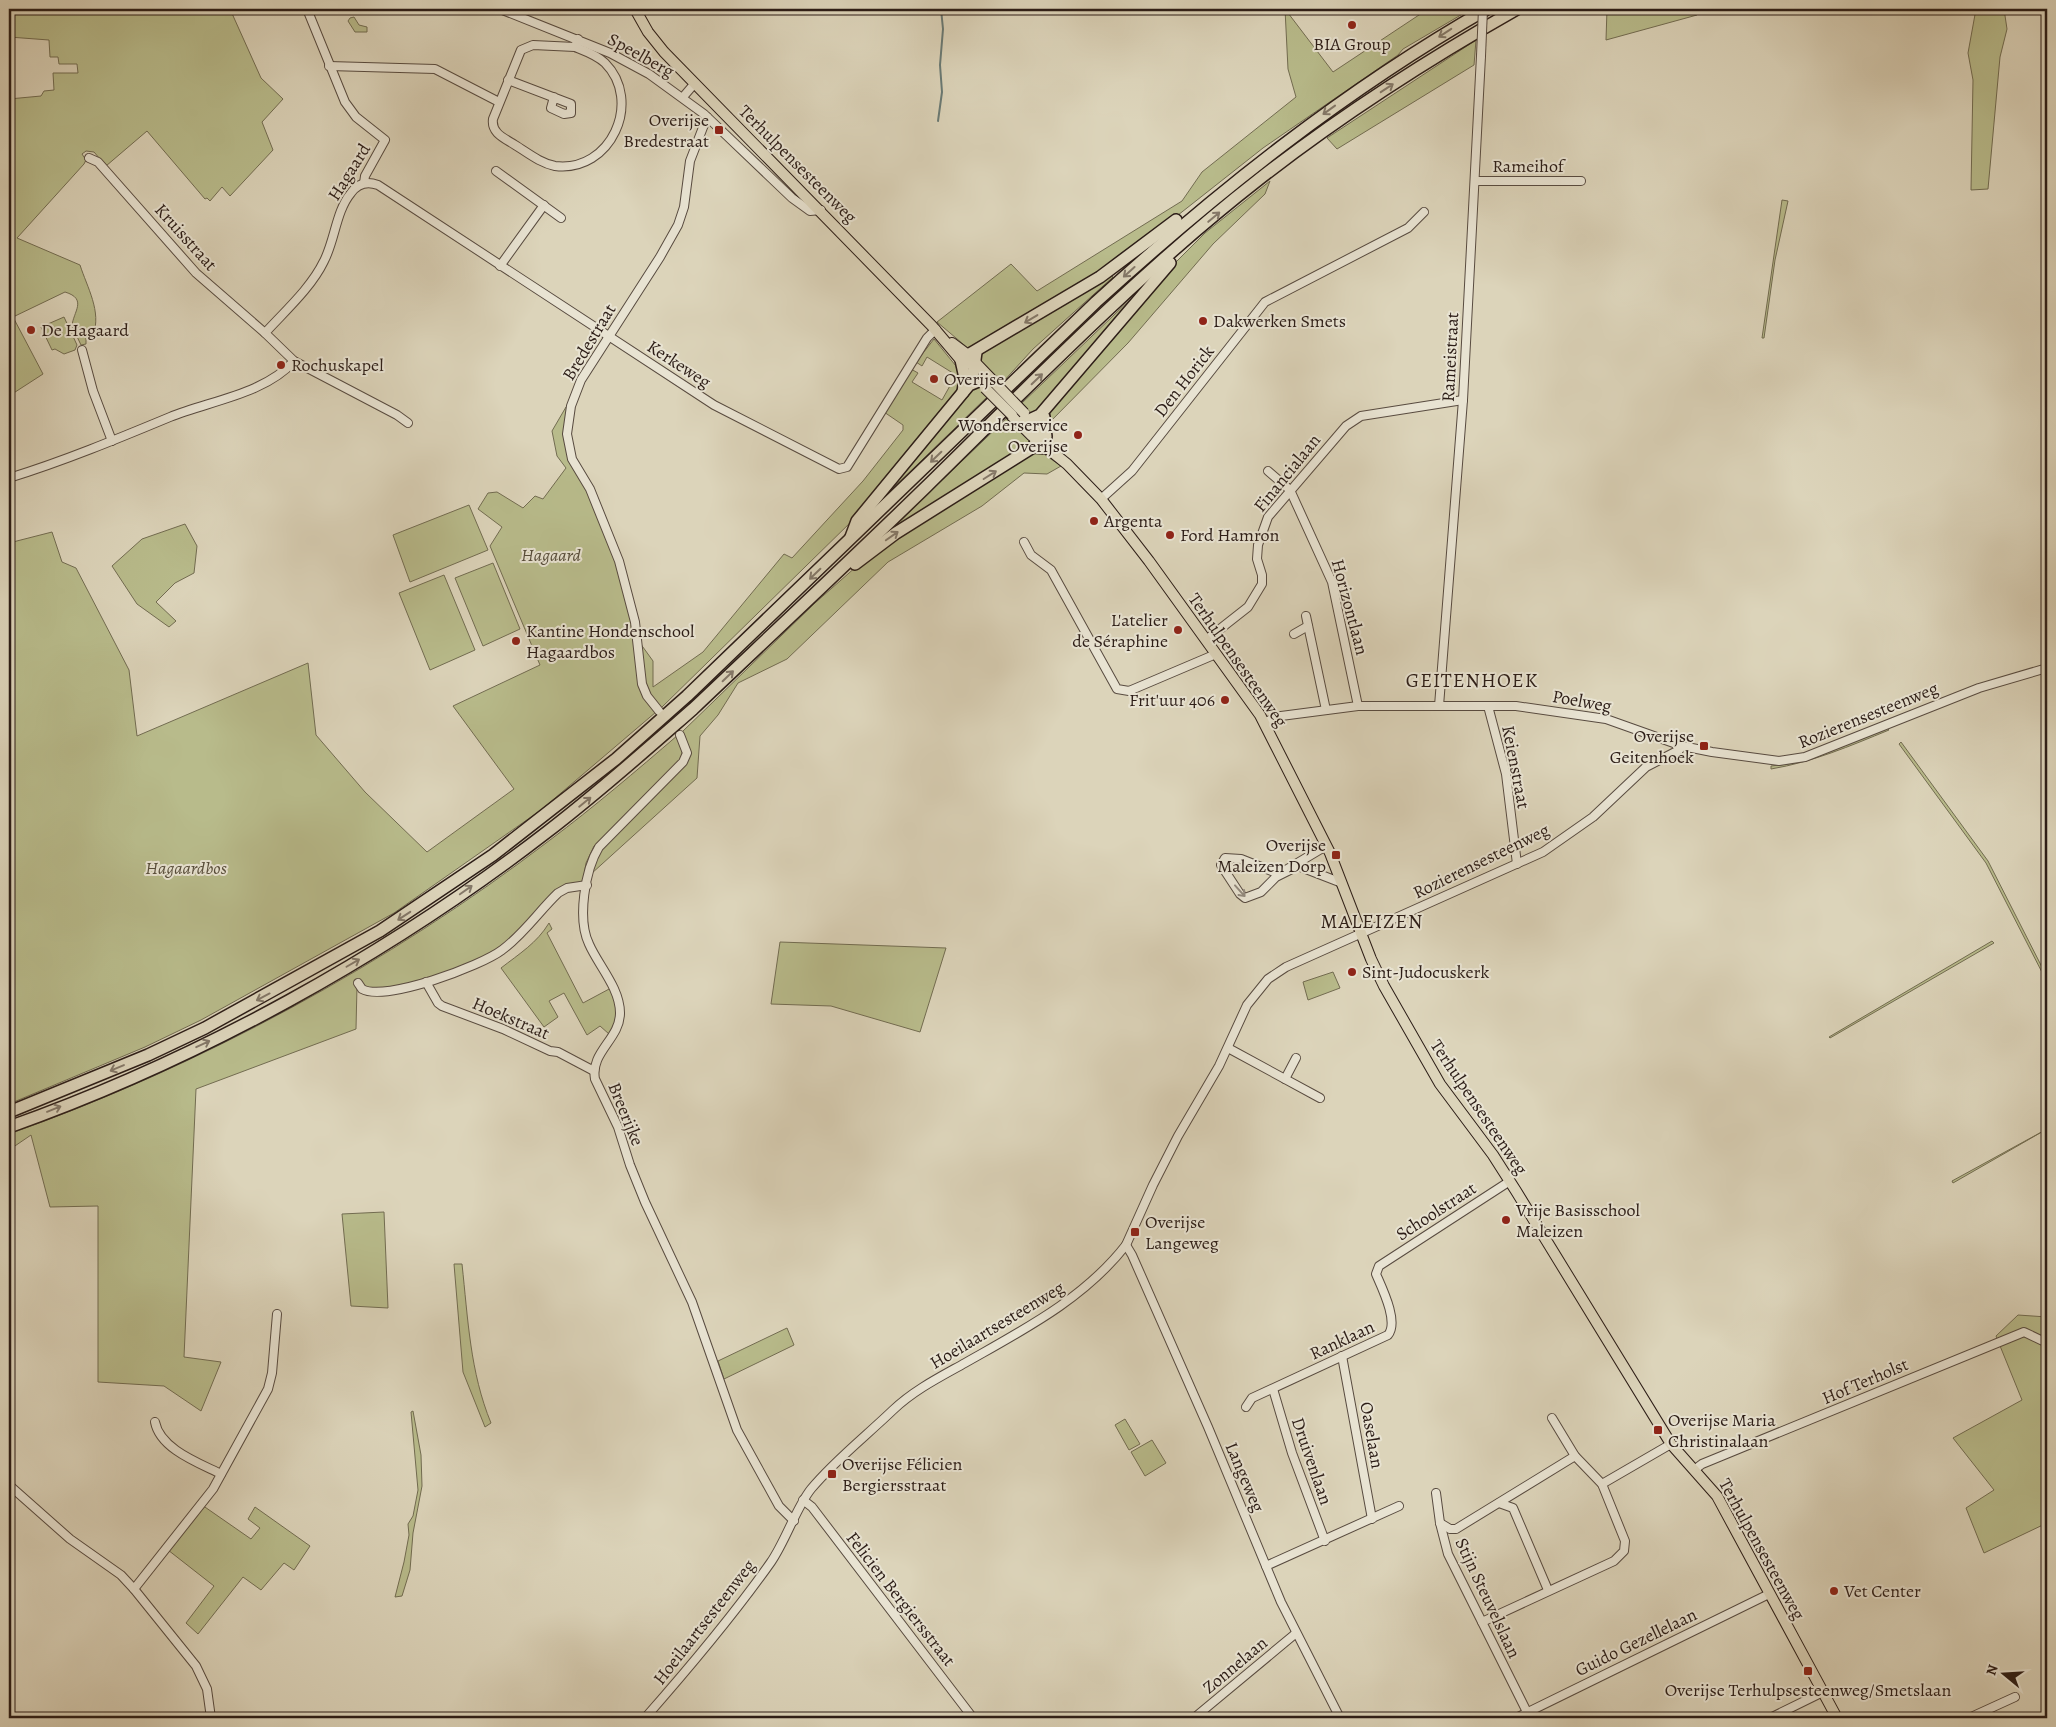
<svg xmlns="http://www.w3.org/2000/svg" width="2056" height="1727" font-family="Alegreya,serif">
<rect width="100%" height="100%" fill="#dcd4ba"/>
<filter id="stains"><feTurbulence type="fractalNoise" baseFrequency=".004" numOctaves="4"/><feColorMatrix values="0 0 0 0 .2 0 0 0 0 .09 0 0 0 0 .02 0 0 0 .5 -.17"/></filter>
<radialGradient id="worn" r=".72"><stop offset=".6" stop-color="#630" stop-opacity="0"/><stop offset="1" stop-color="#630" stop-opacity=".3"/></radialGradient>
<g fill="#b8bb8b" stroke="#726c51">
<path d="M9,9H230L261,78L283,99L262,122L273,150L230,196L222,187L210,201L207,198L205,199L147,131L106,166L94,152L86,151L82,154L86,160L84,164L17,238L80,265C87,287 102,312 93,335H86V344L81,345L72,326C73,312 88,299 65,292L13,317L43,374L9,396V99L41,96L44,91L54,90L53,73H78L77,64H59L58,57H50L49,40L9,37Z"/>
<polygon points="1285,9 1333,72 1428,9 1471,9 1403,49 1398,55 1263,148 1135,249 1100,273 969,349 937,322 1011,264 1037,291 1182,201 1202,172 1296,97 1288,69"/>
<polygon points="1607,9 1694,9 1697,15 1606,40"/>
<polygon points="1976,9 2004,9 2007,29 2000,57 1988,189 1971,190 1973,80 1968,53"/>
<polygon points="354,17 359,25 367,27 367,32 355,32 348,21 350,18"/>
<polygon points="1476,40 1474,65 1337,149 1327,138"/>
<polygon points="1270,181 1265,194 1213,244 1128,343 1047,425 1047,415 1169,269 1205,233"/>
<polygon points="1782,200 1788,201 1775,260 1764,338 1762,338"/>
<polygon points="1109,274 1113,277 1033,349 1002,383 977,357"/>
<polygon points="1137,293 1033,415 1022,403"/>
<polygon points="64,317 77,345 75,350 64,354 55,349 52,350 41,327"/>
<polygon points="934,339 956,366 961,386 854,519 661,708 645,689 640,643 653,661 653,687 703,652 784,554 792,558 863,481 903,430 903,425 884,412 911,369 918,373 912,382 942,400 956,375 927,357 922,366 916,362"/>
<polygon points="975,383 988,396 887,494 884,492"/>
<polygon points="566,407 569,411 566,449 588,490 617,562 634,623 638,673 656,712 541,810 394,913 201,1020 145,1047 9,1104 9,543 52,532 62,562 76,568 129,670 137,736 308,663 316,735 365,792 427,852 514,789 453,706 540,665 490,546 502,527 478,509 488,493 497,492 523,508 535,496 543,499 566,468 557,456 552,431"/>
<polygon points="1008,417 1032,442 894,531 891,529"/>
<polygon points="1038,450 1061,466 1047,474 1024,473 982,506 888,562 787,659 738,683 718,715 700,736 697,778 591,874 596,856 607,842 689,755 682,732 815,603 874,551"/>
<polygon points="469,505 488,550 410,582 393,535"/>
<polygon points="185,524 197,546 194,573 175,583 156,602 176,621 169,627 137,604 112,566 142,539"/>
<polygon points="493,563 520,629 483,646 455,578"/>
<polygon points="444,575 475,650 430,670 399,593"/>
<path d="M1887,728L1889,730C1850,746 1813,762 1771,769V766L1796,763Z"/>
<path d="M678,735L682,748V761L594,846L586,863L583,882C548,891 532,921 507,943C485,963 402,993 372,990C367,990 362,987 357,986L356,1029L196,1089L184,1357L221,1362L201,1411L164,1386L98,1382V1206L50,1207L31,1135L9,1150V1134C201,1066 388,964 550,840C594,807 636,771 678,735Z"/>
<polygon points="1901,742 1988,861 2047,977 2047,982 1986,863 1899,744"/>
<path d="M549,923L552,929L547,933L583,1003L611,988C616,1005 620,1018 609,1034L600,1026L587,1035L564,993L549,1001L558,1017L544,1027L501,968C519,954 537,943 549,923Z"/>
<polygon points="1992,941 1994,943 1830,1038 1829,1037"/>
<polygon points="780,942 946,948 920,1032 831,1006 771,1004"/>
<polygon points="1333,972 1340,988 1308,1000 1303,982"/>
<polygon points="2047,1129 1953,1183 1952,1181"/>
<polygon points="384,1212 388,1308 351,1306 342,1214"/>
<path d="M454,1264H462C468,1319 470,1372 491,1423L485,1427L463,1372Z"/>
<polygon points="2018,1315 2047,1317 2047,1352 2044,1352 2047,1357 2047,1523 1984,1553 1966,1508 1994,1490 1953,1438 2022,1400 1996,1336"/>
<polygon points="787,1328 794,1345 724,1379 718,1361"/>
<polygon points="413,1411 421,1455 422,1486 413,1533 410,1570 402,1596 395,1597 404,1562 409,1535 408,1524 413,1516 418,1490 411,1412"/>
<polygon points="1125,1419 1140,1444 1129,1450 1115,1425"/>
<polygon points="1152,1440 1166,1463 1145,1476 1131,1452"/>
<polygon points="202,1505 251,1539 260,1528 248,1519 255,1507 310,1546 294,1570 284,1563 261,1590 243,1577 198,1634 186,1623 214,1586 168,1550"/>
</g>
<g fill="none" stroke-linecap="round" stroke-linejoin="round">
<polyline stroke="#697a75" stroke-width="2" points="938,121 942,92 940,65 943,29 941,9"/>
<defs>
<g id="minor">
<polyline points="307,9 345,102 356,117 385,140 365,176 364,183"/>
<polyline points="500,9 610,53 649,74 704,114 792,198 810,211 821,210"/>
<path d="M575,47C585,51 597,55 605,63C643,101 611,173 555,166C540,163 528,153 515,145C504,138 491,133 493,119L521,50L533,45L575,47L578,39"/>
<polyline points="329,66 435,69 499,102"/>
<polyline points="508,80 571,104 571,113 564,114 551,108 554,97"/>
<polyline points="683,97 695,83"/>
<polyline points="89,158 98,162 196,273 265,333"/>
<polyline points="496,171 561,218"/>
<polyline points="1475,181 1581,181"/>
<polyline points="500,266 544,205"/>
<polyline points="82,350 93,391 112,441"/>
<path d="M408,423L397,415L294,361L265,333C285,311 311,288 324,261C335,240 336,211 351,193C358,183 367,181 378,185L714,405L839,469L847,467L927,338L936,329"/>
<polyline points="1268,471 1290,490 1332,582 1358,706"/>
<path d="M9,478C64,461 117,439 170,417C209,401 265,394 294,361"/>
<polyline points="1101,499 1132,471 1265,302 1408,228 1424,212"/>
<polyline points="1024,542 1031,555 1051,570 1117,689 1129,691 1216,654"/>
<polyline points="1306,616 1326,710"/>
<polyline points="1294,634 1308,626"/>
<polyline points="1206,640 1248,607 1262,584 1262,575 1257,559 1258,545 1268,517 1346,426 1361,416 1463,400"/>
<polyline points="1439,706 1463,400 1481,56"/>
<polyline points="1488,706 1506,774 1517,864"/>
<polyline points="659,711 647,696 642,684 635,622 619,561 590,489 572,459 567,434 571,406 581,380 660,257 678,225 684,207 690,161 707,117"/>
<polyline points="1265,722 1281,716 1358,706 1516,706 1606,719 1682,746 1712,752 1779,761 1805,757 1979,688 2047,668"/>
<path d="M680,735L687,753L683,762L599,847C585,870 577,919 589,944C598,965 620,988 620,1013C620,1039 590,1052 595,1079L618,1127L630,1165L645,1202L692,1302L737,1430L779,1506L794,1521"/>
<polyline points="1326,846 1279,874 1241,859 1225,858 1221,865 1240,894 1245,898 1261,892 1276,877 1298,866 1342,883"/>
<polyline points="426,982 438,1003 442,1006 503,1029 550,1051 558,1052 594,1071"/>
<path d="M358,983L362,989C385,1002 481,966 502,950C524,934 539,911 558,893L567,888L587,885"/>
<polyline points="1228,1048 1320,1098"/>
<polyline points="1285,1079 1296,1058"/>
<polyline points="1126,1245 1132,1255 1208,1427 1281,1602 1340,1718"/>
<polyline points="1342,1356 1372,1519"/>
<polyline points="1273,1389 1292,1453 1325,1541"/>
<path d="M1246,1407L1252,1398L1388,1335C1399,1322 1382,1288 1376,1274L1379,1266L1510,1181"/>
<path d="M155,1422C160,1449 199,1463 221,1474"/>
<polyline points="1694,1470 1702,1464 2024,1332 2047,1343"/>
<polyline points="1602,1484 1671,1444"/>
<polyline points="9,1485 70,1539 121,1575 134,1589 196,1666 207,1689 211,1718"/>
<polyline points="1436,1493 1440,1523 1448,1554 1527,1712"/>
<polyline points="803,1500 812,1507 973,1718"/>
<polyline points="1499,1503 1513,1508 1548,1590"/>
<polyline points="1440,1523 1450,1529 1456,1529 1575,1456"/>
<polyline points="1266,1566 1399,1506"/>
<polyline points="134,1589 213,1489 268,1389 272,1373 277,1314"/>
<polyline points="1482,1622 1614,1561 1624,1551 1625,1541 1602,1484 1575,1456 1552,1418"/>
<path d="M645,1718C689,1668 733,1616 771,1562C786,1540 796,1508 811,1489C834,1461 866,1436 893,1410C914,1390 940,1377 965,1363C1023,1330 1084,1299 1126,1245L1153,1185L1178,1136L1219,1066L1247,1005L1268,979L1286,967L1543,852L1593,817L1646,767L1679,750L1682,746"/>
<polyline points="1194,1718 1295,1634"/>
<polyline points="1516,1718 1769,1594"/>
<polyline points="1770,1718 1823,1692"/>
<polyline points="1969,1718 2015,1697"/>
</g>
<g id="major">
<polyline points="635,9 648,32 664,52 932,326 965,365"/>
<polyline points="952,343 968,355 996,384"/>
<polyline points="1012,416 1031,435 1067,464 1101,499 1149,561 1260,715 1330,853 1371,959 1384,986 1440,1084 1493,1155 1516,1191 1671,1444 1717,1496 1837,1718"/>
</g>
<g id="highway">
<polyline points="968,355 1100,277 1176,220"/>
<polyline points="961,360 965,378 963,392"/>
<polyline points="973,375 976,352"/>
<polyline points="1012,415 1027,421 1040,415 1170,263"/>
<polyline points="1044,417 1046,437"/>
<polyline points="1033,447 1047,448"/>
<polyline points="851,537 857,521 969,385 981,380 996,384"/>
<polyline points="855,564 896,533 1033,447 1038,440 1037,428"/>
<path d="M9,1112L148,1055L205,1028L380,931L493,855L616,759L687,696L1096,302C1217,192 1345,90 1487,9"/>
<path d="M9,1127C198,1060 388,955 547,832C598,793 645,751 693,709C771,635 849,562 926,487C1033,382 1139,273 1258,180C1340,116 1427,60 1517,9"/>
</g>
</defs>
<use href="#minor" stroke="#584b40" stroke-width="10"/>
<use href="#major" stroke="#2c1d17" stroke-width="12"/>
<use href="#highway" stroke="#2c1d17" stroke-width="14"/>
<use href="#minor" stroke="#e8e3d2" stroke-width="8"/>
<use href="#major" stroke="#dcd4ba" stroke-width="10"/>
<use href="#highway" stroke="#dcd4ba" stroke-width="11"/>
<defs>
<polyline id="minor-bridge" points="1481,56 1483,9"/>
<g id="major-bridge">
<polyline points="996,384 1024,413"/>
<polyline points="985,388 1012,415"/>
</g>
</defs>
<use href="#minor-bridge" stroke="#584b40" stroke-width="10" stroke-linecap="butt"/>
<use href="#major-bridge" stroke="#2c1d17" stroke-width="12" stroke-linecap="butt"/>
<use href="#minor-bridge" stroke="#e8e3d2" stroke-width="8"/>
<use href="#major-bridge" stroke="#dcd4ba" stroke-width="10"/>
</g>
<defs><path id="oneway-shaft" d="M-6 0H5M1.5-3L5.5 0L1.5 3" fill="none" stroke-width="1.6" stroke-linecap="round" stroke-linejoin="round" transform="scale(1.25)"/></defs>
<g stroke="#847868">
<use href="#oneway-shaft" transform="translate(1445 33) rotate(147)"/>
<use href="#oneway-shaft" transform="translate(1387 88) rotate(-33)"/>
<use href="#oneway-shaft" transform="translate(1329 110) rotate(144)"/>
<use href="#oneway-shaft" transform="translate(1214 217) rotate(-40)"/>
<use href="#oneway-shaft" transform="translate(1129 272) rotate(138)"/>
<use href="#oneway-shaft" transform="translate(1031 319) rotate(149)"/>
<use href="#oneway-shaft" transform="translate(1037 379) rotate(-44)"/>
<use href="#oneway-shaft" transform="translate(936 457) rotate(136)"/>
<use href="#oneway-shaft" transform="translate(990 475) rotate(-32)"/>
<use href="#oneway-shaft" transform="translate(892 536) rotate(-35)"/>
<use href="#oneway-shaft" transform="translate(815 574) rotate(136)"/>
<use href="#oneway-shaft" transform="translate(728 676) rotate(-44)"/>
<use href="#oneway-shaft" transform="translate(585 802) rotate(-39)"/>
<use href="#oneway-shaft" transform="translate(466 890) rotate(-35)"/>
<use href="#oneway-shaft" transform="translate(404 916) rotate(147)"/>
<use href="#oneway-shaft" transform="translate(353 963) rotate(-30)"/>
<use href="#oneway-shaft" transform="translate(263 997) rotate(152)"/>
<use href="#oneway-shaft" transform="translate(203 1044) rotate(-25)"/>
<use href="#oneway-shaft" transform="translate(117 1068) rotate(157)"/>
<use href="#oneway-shaft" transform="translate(54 1109) rotate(-22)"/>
</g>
<use stroke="#938a7e" href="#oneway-shaft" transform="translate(1240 891) rotate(48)"/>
<g fill="#8f2418" stroke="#e8e3d2" stroke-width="2">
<circle cx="1352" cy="25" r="5"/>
<rect x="714" y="125" width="10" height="10" rx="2.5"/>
<circle cx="1203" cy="321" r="5"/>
<circle cx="31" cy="330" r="5"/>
<circle cx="281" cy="365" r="5"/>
<circle cx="934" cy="379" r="5"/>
<circle cx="1078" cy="435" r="5"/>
<circle cx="1094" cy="521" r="5"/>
<circle cx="1170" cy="535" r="5"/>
<circle cx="1178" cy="630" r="5"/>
<circle cx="516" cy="641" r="5"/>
<circle cx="1225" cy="700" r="5"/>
<rect x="1699" y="741" width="10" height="10" rx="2.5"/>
<rect x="1331" y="850" width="10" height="10" rx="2.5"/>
<circle cx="1352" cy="972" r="5"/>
<circle cx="1506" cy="1220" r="5"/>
<rect x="1130" y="1227" width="10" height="10" rx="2.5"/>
<rect x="1653" y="1425" width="10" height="10" rx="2.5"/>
<rect x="827" y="1469" width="10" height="10" rx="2.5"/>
<circle cx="1834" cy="1591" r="5"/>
<rect x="1803" y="1666" width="10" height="10" rx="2.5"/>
</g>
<g text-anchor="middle" stroke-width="4" stroke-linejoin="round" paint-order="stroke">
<g font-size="18" fill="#2c1d17" stroke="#e8e3d2" text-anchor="start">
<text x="1352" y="50" text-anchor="middle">BIA Group</text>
<text x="709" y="126" text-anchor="end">Overijse<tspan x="709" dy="21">Bredestraat</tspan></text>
<text x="1213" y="327">Dakwerken Smets</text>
<text x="41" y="336">De Hagaard</text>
<text x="291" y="371">Rochuskapel</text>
<text x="944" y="385">Overijse</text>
<text x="1068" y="431" text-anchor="end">Wonderservice<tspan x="1068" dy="21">Overijse</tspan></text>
<text x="1104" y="527">Argenta</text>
<text x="1180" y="541">Ford Hamron</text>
<text x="1168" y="626" text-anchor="end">L'atelier<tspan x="1168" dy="21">de Séraphine</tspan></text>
<text x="526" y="637">Kantine Hondenschool<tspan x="526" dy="21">Hagaardbos</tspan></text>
<text x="1215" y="706" text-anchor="end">Frit'uur 406</text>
<text x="1694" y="742" text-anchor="end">Overijse<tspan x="1694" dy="21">Geitenhoek</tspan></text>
<text x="1326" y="851" text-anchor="end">Overijse<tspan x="1326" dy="21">Maleizen Dorp</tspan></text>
<text x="1362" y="978">Sint-Judocuskerk</text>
<text x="1516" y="1216">Vrije Basisschool<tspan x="1516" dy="21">Maleizen</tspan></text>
<text x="1145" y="1228">Overijse<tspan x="1145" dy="21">Langeweg</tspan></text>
<text x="1668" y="1426">Overijse Maria<tspan x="1668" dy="21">Christinalaan</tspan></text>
<text x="842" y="1470">Overijse Félicien<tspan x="842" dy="21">Bergiersstraat</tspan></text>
<text x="1844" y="1597">Vet Center</text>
<text x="1808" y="1696" text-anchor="middle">Overijse Terhulpsesteenweg/Smetslaan</text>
</g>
<g font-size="18" fill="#2c1d17" stroke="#e8e3d2">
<text transform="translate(641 55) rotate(29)" y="6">Speelberg</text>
<text transform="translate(798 164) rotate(45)" y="6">Terhulpensesteenweg</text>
<text x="1528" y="172">Rameihof</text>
<text transform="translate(349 172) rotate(-58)" y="6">Hagaard</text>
<text transform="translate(186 237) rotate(48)" y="6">Kruisstraat</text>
<text transform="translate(589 342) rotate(-59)" y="6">Bredestraat</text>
<text transform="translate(1450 357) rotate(-87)" y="6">Rameistraat</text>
<text transform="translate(679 364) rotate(33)" y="6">Kerkeweg</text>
<text transform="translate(1184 381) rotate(-52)" y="6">Den Horick</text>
<text transform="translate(1287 473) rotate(-51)" y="6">Financialaan</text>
<text transform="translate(1350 607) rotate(75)" y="6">Horizontlaan</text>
<text transform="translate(1238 660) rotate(55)" y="6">Terhulpensesteenweg</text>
<text transform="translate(1582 701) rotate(10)" y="6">Poelweg</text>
<text transform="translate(1868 715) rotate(-22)" y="6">Rozierensesteenweg</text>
<text transform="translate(1516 767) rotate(79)" y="6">Keienstraat</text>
<text transform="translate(1481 861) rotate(-26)" y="6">Rozierensesteenweg</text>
<text transform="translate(511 1018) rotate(23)" y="6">Hoekstraat</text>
<text transform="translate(1479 1107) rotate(56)" y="6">Terhulpensesteenweg</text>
<text transform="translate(626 1114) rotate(68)" y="6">Breerijke</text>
<text transform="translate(1436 1211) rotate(-33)" y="6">Schoolstraat</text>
<text transform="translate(997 1325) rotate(-31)" y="6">Hoeilaartsesteenweg</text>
<text transform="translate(1342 1340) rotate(-25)" y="6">Ranklaan</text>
<text transform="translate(1865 1381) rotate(-23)" y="6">Hof Terholst</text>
<text transform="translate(1372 1435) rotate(80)" y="6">Oaselaan</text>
<text transform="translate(1312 1461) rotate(71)" y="6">Druivenlaan</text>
<text transform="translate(1245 1477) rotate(67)" y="6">Langeweg</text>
<text transform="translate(1762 1549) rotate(61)" y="6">Terhulpensesteenweg</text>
<text transform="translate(1488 1598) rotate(65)" y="6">Stijn Steuvelslaan</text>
<text transform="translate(901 1599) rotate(52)" y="6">Felicien Bergiersstraat</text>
<text transform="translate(704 1622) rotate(-52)" y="6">Hoeilaartsesteenweg</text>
<text transform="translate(1636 1642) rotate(-26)" y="6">Guido Gezellelaan</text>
<text transform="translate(1235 1665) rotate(-40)" y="6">Zonnelaan</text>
</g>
<g font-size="18" font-style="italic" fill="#564c3a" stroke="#e8e3d2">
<text x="551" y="561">Hagaard</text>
<text x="186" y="874">Hagaardbos</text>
</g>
<g font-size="20" letter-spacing="1" fill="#2c1d17" stroke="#e8e3d2">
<text x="1472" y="687">GEITENHOEK</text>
<text x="1372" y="928">MALEIZEN</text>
</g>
</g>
<rect width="2056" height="1727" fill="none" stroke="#dcd4ba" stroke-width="30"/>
<rect x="10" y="10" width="2036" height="1707" fill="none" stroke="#2c1d17" stroke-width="2.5"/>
<rect x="15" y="15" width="2026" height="1697" fill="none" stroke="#2c1d17"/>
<g transform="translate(2004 1674) rotate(288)" stroke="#e8e3d2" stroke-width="4" paint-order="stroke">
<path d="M0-4L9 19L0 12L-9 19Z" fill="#2c1d17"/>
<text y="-8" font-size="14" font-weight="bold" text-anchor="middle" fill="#2c1d17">N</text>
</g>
<rect width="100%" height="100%" filter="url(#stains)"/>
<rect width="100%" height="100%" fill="url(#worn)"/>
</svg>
